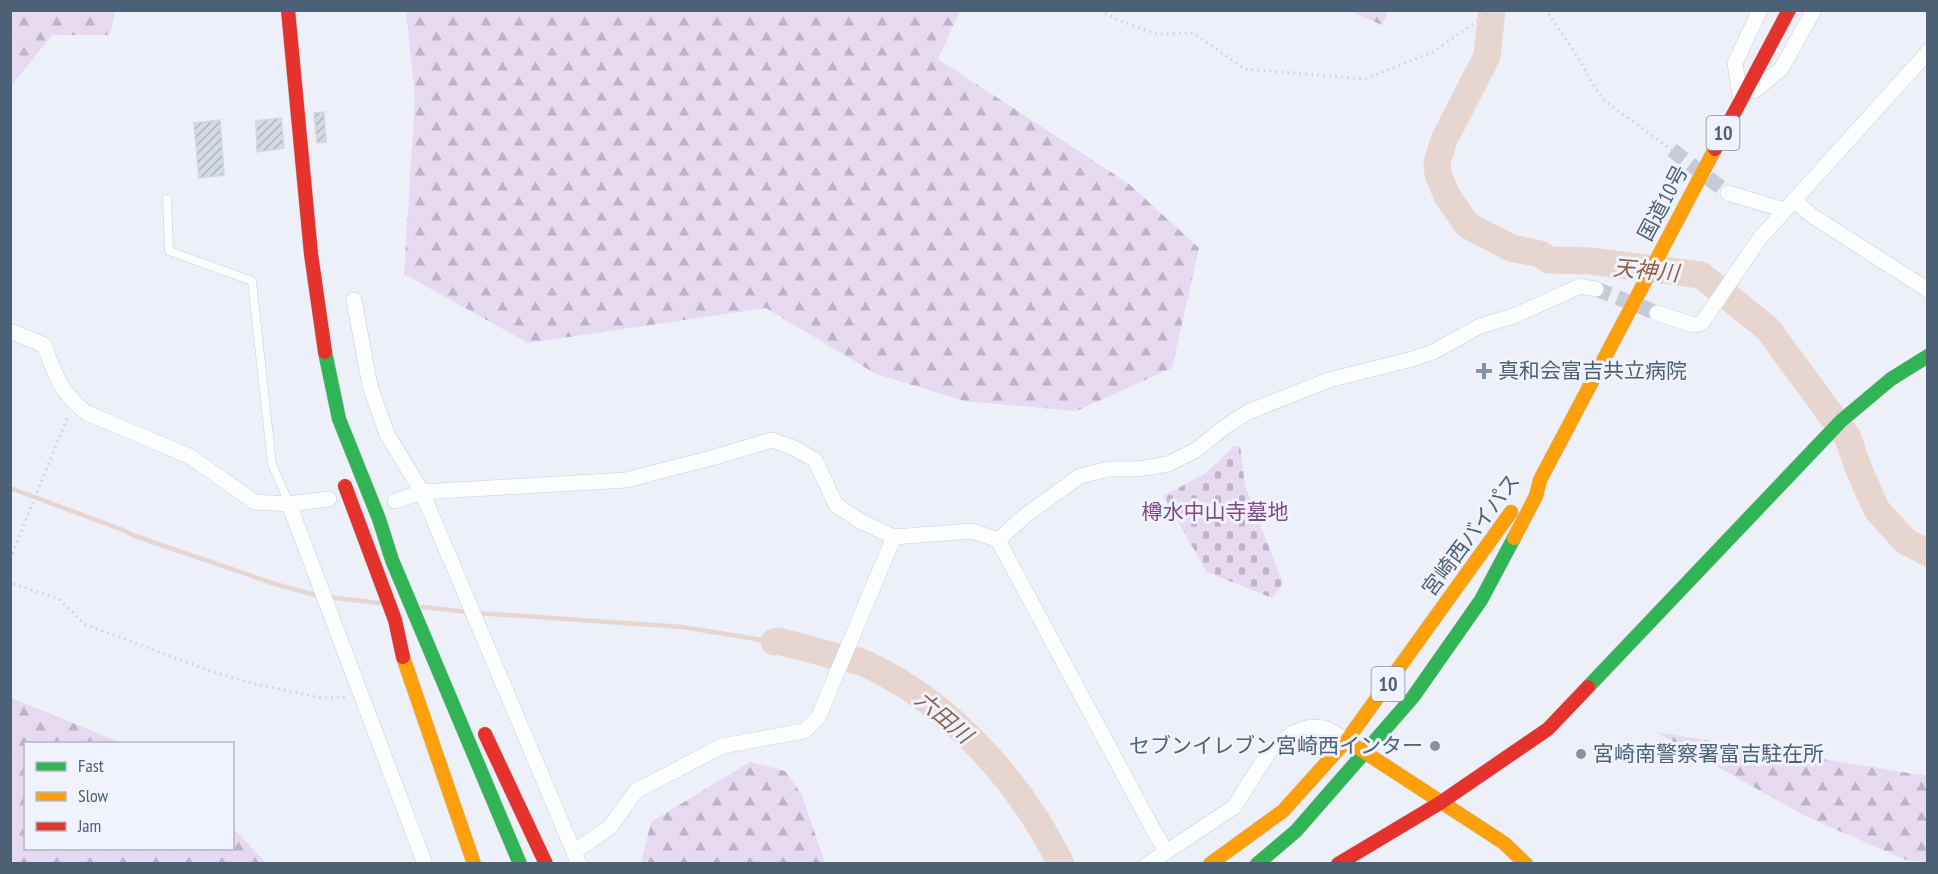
<svg xmlns="http://www.w3.org/2000/svg" width="1938" height="874" font-family="'PT Sans Narrow','Noto Sans JP',sans-serif">
<defs>
<pattern id="forest-firs" width="22" height="20" patternUnits="userSpaceOnUse" patternTransform="scale(1.5)"><rect width="22" height="20" fill="#e6daf0"/><path d="M5 1l3.5 6h-7zM16 11l3.5 6h-7z" fill="#bdb4c7"/></pattern>
<pattern id="cemetery-stones" width="16" height="16" patternUnits="userSpaceOnUse" patternTransform="scale(1.5)"><rect width="16" height="16" fill="#e6daf0"/><path d="M2 7V4a2 2 0 0 1 4 0v3zM10 15v-3a2 2 0 0 1 4 0v3z" fill="#bdb4c7"/></pattern>
<pattern id="building-hatch" width="6" height="6" patternUnits="userSpaceOnUse" patternTransform="scale(1.5)"><rect width="6" height="6" fill="#d3dae3"/><path d="M-1 1l2-2M0 6l6-6M5 7l2-2" fill="none" stroke="#adb4bd"/></pattern>
</defs>
<rect width="100%" height="100%" fill="#edf0f8"/>
<g fill="url(#forest-firs)">
<polygon points="11,10 115,10 115,11 110,35 52,35 11,86"/>
<polygon points="406,10 960,11 938,59 1129,184 1199,248 1172,368 1076,411 965,401 876,374 766,308 528,343 404,274 415,98"/>
<polygon points="1350,11 1388,11 1382,25"/>
<polygon points="11,698 122,743 26,744 26,848 232,848 233,828 266,863 11,863"/>
<polygon points="1656,732 1927,776 1927,862 1906,860 1805,816"/>
<polygon points="750,762 785,771 802,795 825,863 641,863 651,822"/>
</g>
<polygon fill="url(#cemetery-stones)" points="1234,446 1240,446 1245,486 1283,583 1272,598 1207,572 1163,496 1205,474"/>
<g fill="none" stroke-linecap="round" stroke-linejoin="round">
<g stroke="#e7d5cf" stroke-width="4.5">
<polyline points="10,488 123,530 135,536 275,584 319,596"/>
<polyline points="327,597 379,603"/>
<polyline points="423,607 468,612"/>
<polyline points="477,613 683,627 774,642"/>
</g>
<g stroke="#e7d5cf" stroke-width="27">
<polyline points="1492,10 1487,56 1444,140 1437,162 1438,174 1447,196 1467,225 1511,248 1540,254 1549,260 1590,261 1701,275 1768,329 1848,438 1859,470 1877,510 1905,541 1928,553"/>
<path d="M774,642L778,641C797,646 816,651 835,656C845,658 857,660 866,664C950,703 1020,781 1061,864"/>
</g>
</g>
<g fill="url(#building-hatch)" stroke="#cfd7e1" stroke-width="1.5">
<polygon points="324,112 326,142 317,143 314,113"/>
<polygon points="281,118 284,148 257,152 256,121"/>
<polygon points="220,120 224,175 199,178 194,123"/>
</g>
<g fill="none" stroke-linecap="round" stroke-linejoin="round">
<g stroke="#c5ccd8" stroke-width="15" stroke-dasharray="15 8" stroke-linecap="butt">
<polyline points="1672,150 1728,193"/>
<polyline points="1596,289 1657,313"/>
</g>
<defs>
<polyline id="lane" points="167,199 169,251 252,281 272,464 289,503"/>
<g id="street">
<polyline points="1754,91 1781,69 1814,10"/>
<polyline points="1740,96 1735,63 1760,10"/>
<polyline points="1728,193 1784,210"/>
<polyline points="1794,200 1811,215 1928,290"/>
<polyline points="354,300 370,386 387,434 422,492 579,864"/>
<polyline points="1657,313 1694,325 1702,323 1760,238 1928,52"/>
<path d="M10,331L44,345C55,374 61,394 87,413L189,456L255,502L289,504L329,499"/>
<polyline points="395,501 422,492 626,480 715,457 772,440 794,448 815,460 836,505 860,521 894,537 972,531 998,540 1154,831 1166,851"/>
<polyline points="289,504 425,864"/>
<polyline points="998,540 1026,515 1080,476 1109,469 1138,469 1168,464 1196,450 1226,426 1248,412 1329,380 1409,360 1433,352 1480,326 1514,316 1580,286 1596,289"/>
<polyline points="574,852 610,827 636,791 722,746 804,731 818,718 894,537"/>
<polyline points="1148,864 1234,807 1271,749 1293,733 1310,727 1325,728 1347,740"/>
</g>
<g id="fast">
<polyline points="325,352 339,419 379,519 392,560 520,864"/>
<polyline points="1588,687 1841,421 1891,379 1928,356"/>
<polyline points="1257,864 1296,831 1413,697 1481,600 1514,538"/>
</g>
<g id="slow">
<polyline points="1514,538 1536,496 1540,480 1715,149"/>
<polyline points="403,657 474,864"/>
<polyline points="1352,744 1504,843 1526,864"/>
<polyline points="1210,864 1283,811 1347,740 1511,512"/>
</g>
<g id="jam">
<polyline points="288,10 311,254 325,352"/>
<polyline points="1715,149 1789,10"/>
<polyline points="345,486 395,620 403,657"/>
<polyline points="485,734 546,864"/>
<polyline points="1338,864 1440,803 1548,729 1588,687"/>
</g>
</defs>
<use href="#lane" stroke="#caced6" stroke-width="9"/>
<use href="#street" stroke="#caced6" stroke-width="16"/>
<use href="#fast" stroke="#caced7" stroke-width="15"/>
<use href="#slow" stroke="#caced7" stroke-width="15"/>
<use href="#jam" stroke="#caced7" stroke-width="15"/>
<g stroke="#ccd1d8" stroke-width="3" stroke-dasharray="1.5 4.5" stroke-linecap="butt">
<polyline points="1100,10 1118,20 1157,34 1193,33 1245,69 1365,79 1433,52 1493,10"/>
<polyline points="1544,10 1548,13 1577,56 1602,99 1672,150"/>
<polyline points="10,559 68,416"/>
<polyline points="10,580 11,583 59,599 84,624 210,671 247,682 322,698 348,697"/>
</g>
<use href="#lane" stroke="#fcfdfe" stroke-width="8"/>
<use href="#street" stroke="#fcfdfe" stroke-width="15"/>
<use href="#fast" stroke="#30b455" stroke-width="14"/>
<use href="#slow" stroke="#ff9f0a" stroke-width="14"/>
<use href="#jam" stroke="#e5322d" stroke-width="14"/>
</g>
<g fill="#8593a4" stroke="#f0f3fe" stroke-width="2">
<path d="M1481 362h6v6h6v6h-6v6h-6v-6h-6v-6h6z"/>
<circle cx="1435" cy="746" r="6"/>
<circle cx="1581" cy="754" r="6"/>
</g>
<g text-anchor="middle" stroke-width="6" stroke-linejoin="round" paint-order="stroke">
<g fill="#f0f3fe" stroke="#7e8d9f" stroke-width="1.5">
<rect x="1706.5" y="116" width="33" height="34" rx="4.5"/>
<rect x="1371.5" y="667" width="33" height="34" rx="4.5"/>
</g>
<g font-size="20" font-weight="bold" fill="#4d6176">
<text x="1723" y="140">10</text>
<text x="1388" y="691">10</text>
</g>
<g font-size="21" fill="#4d6176" stroke="#f0f3fe">
<text transform="translate(1663 203) rotate(-62)" y="7">国道10号</text>
<text transform="translate(1471 535) rotate(-53)" y="7">宮崎西バイパス</text>
</g>
<g font-size="21" fill="#4d6176" stroke="#f0f3fe" text-anchor="start">
<text x="1498" y="378">真和会富吉共立病院</text>
<text x="1423" y="753" text-anchor="end">セブンイレブン宮崎西インター</text>
<text x="1593" y="761">宮崎南警察署富吉駐在所</text>
</g>
<g font-size="21" fill="#7f4b86" stroke="#f0f3fe">
<text x="1215" y="519">樽水中山寺墓地</text>
</g>
<g font-size="22" font-style="italic" fill="#8f614b" stroke="#f0f3fe">
<text transform="translate(1646 270) rotate(5)" y="8">天神川</text>
<text transform="translate(944 717) rotate(40)" y="8">六田川</text>
</g>
</g>
<rect width="1938" height="874" fill="none" stroke="#4d6176" stroke-width="24"/>
<rect x="24" y="742" width="210" height="108" fill="#f0f3fe" stroke="#afb9c8" stroke-width="1.5"/>
<rect x="36" y="762" width="30" height="9" fill="#30b455" stroke="#afb9c8" stroke-width="1.5"/>
<text x="78" y="772" font-size="18" fill="#4d6176">Fast</text>
<rect x="36" y="792" width="30" height="9" fill="#ff9f0a" stroke="#afb9c8" stroke-width="1.5"/>
<text x="78" y="802" font-size="18" fill="#4d6176">Slow</text>
<rect x="36" y="822" width="30" height="9" fill="#e5322d" stroke="#afb9c8" stroke-width="1.5"/>
<text x="78" y="832" font-size="18" fill="#4d6176">Jam</text>
</svg>
